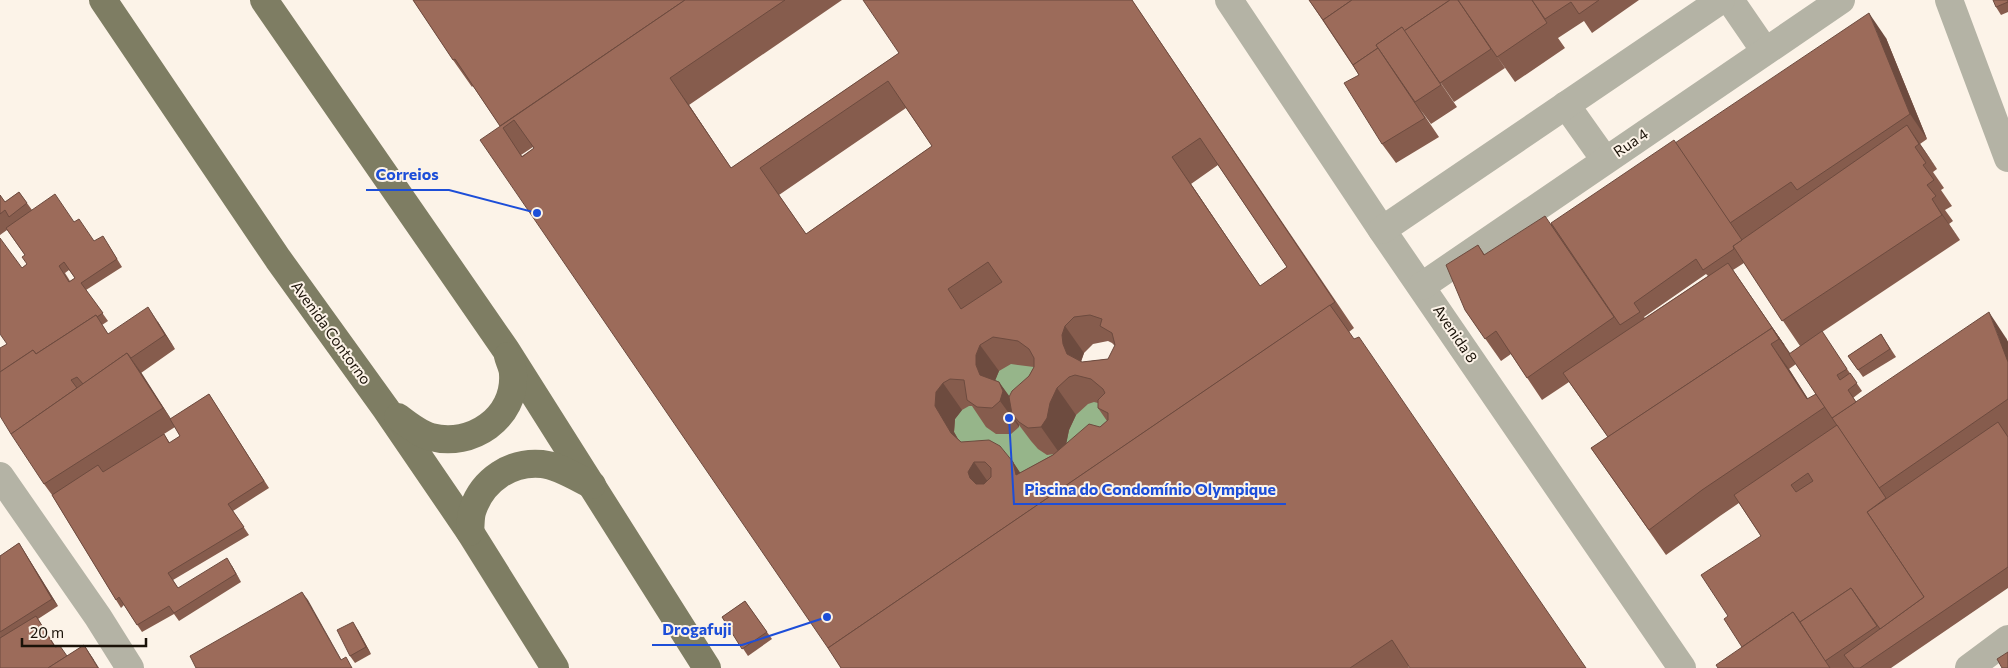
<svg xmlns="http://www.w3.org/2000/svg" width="2008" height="668" font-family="Commissioner,sans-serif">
<rect width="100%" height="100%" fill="#fcf3e8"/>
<polygon fill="#96b58a" points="1048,321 1115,429 968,515 904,408"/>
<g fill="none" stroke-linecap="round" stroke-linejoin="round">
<g stroke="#b4b3a5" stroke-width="28">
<polyline points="1229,0 1382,230 1682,668"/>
<polyline points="1730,0 1765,51"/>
<polyline points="1949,0 2008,158"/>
<polyline points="1566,105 1605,160"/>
<polyline points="1382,230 1721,0"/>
<polyline points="1422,286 1841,0"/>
<polyline points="0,476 98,617 130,668"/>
<polyline points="1969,668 2008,639"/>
</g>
<g stroke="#7e7d63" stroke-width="28">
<polyline points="103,0 278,259 386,409 470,532 555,668"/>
<polyline points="264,0 506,350 707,668"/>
<path d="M398,417C407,424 420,434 431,437C471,448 516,418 513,374C513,368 509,361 508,356"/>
<path d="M470,532C471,524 470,516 473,509C483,480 511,461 542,464C559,466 576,477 592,485"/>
</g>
</g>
<g fill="#865c4d" fill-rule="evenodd">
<path d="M413,0H842L689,105L731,168L899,53L1132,0L1354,328L1349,332L1409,668H841L500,126L473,86L472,87L453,60ZM906,108L932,146L806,234L779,195ZM533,147L534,148L522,156L521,155ZM1218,165L1287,267L1260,286L1191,184ZM1108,341L1112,343L1115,346L1108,359L1082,362H1081L1084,353L1093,344ZM1011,364L1034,367L1029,376L1009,397L999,382L995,380L999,371ZM1094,402L1098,403V408L1107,421L1100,427L1066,444L1069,430L1076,415L1088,404ZM969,406H972L986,427L996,434H1011L1019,427V425L1031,441L1038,449L1047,455L1054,454L1020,473L1013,462L961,442L958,439L954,432L955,419L962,410Z"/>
<polygon points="1309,0 1639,0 1592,33 1584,21 1558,38 1565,48 1515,82 1494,52 1505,68 1454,102 1427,63 1457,107 1431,124 1420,109 1439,137 1396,163 1382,144 1359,75"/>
<polygon points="2008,0 2008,12 2001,15 1996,7"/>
<path d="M1886,38L1927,139L1920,144L1937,169L1933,172L1944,188L1941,190L1952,206L1945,210L1953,221L1949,224L1960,240L1822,332L1862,391L1853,398L1856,402L2006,338L2008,342V588L1891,668H1718L1742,647L1728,616L1761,536L1739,503L1720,516L1666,555L1591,448L1608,437L1569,382L1542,400L1511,354L1501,361L1465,310L1478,245L1485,255L1551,224L1676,143ZM1744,263L1800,346L1790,354L1733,270ZM1706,274L1708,276L1645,318L1644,317ZM1796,364L1816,394L1808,399L1789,369Z"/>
<path d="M19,192L32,210L75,222L94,241L108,244L122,267L86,290L108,321L102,325L108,334L158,322L175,349L141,373L171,419L209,394L269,488L233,511L249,535L173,580L178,588L232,566L241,582L179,621L174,614L142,632L124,605L121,608L116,600L52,495L44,484L7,344L22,268L27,264L25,255L7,230L0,235V195L5,202ZM69,270L75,278L70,281L65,273ZM175,427L180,436L170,443L164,434Z"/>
<polygon points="1881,334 1896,357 1863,377 1848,356"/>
<polygon points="19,543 58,606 38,619 56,647 67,656 84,645 94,660 0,668 0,556"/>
<polygon points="745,601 772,639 748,656 722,617"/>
<polygon points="358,630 371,654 355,663 350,656"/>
</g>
<g fill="#6d4b3f">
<polygon points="1869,13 1886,38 1927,139 1910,114"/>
<polygon points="670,78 689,105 749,195 731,168"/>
<polygon points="1907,125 1925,151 1937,169 1919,144"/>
<polygon points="1172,157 1191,184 1278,313 1260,286"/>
<polygon points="1932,199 1949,224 1960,240 1942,215"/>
<polygon points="1728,263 1790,353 1796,364 1779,339"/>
<polygon points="148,307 158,322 175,349 165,335"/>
<polygon points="1989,312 2006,338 2008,342 2008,362"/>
<polygon points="1065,326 1084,353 1081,361 1067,354 1063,344 1062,335"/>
<polygon points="1771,344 1789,369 1817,413 1807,399"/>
<polygon points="980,345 999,371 995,381 980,375 976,365 976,355"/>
<polygon points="127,353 141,372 176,427 163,408"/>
<polygon points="999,382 1018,408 1021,418 1020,423 1012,414 1019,425 1019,427 1000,401"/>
<polygon points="943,383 962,410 955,419 954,432 970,460 951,433 935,406 936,392"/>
<polygon points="1057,388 1076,415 1069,430 1066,445 1060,454 1041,427 1050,403"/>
<polygon points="974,462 993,489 987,498 970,478 968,472"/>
<polygon points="1013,462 1031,489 1016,475"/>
<polygon points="19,543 24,551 58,606 52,599"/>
<polygon points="227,558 232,566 241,582 236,574"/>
<polygon points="302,592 308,600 346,668 341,660"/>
<polygon points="353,622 358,630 371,654 366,647"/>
<polygon points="84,645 94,660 99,668 98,668"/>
</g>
<g fill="#9c6b5a" stroke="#6d4b3f" fill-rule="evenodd">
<polygon points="413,0 685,0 500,126 455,59 453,60"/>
<path d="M685,0H785L670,78L731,168L899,53L863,0H1132L1335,302L828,648L480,140ZM888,81L932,146L806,234L760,168ZM514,120L534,148L522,157L503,128ZM1200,138L1287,267L1260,286L1172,157ZM988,262L1002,282L961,309L948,289ZM1090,315L1102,319L1100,326L1112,333L1115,345L1108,359L1082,362L1067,354L1063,344L1062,335L1065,326L1074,317ZM993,337L1018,341L1029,349L1034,358V367L1029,376L1012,391L1009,397L1012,414L1019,422L1028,428L1041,427L1047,418L1050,403L1057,388L1069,377L1075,375L1091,379L1103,389L1105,393L1098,400V408L1108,413V420L1100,427L1089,424L1053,455L1016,475L1013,462L1000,446L989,440L961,442L951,433L935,406L936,392L943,383L950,379L964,380L967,400L977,407L992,408L1000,401L1003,391L999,382L980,375L976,365V355L980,345ZM974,462H985L991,468V477L984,484H976L970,478L968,472Z"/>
<polygon points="1309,0 1352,0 1323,20"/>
<polygon points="1352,0 1450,0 1404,31 1402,27 1376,45 1378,48 1353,65 1323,20"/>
<polygon points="1450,0 1458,0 1491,49 1440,83 1404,31"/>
<polygon points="1458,0 1532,0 1547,23 1497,57"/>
<polygon points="1532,0 1599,0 1579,14 1571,2 1545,19"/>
<polygon points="1993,0 2008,0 2008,2 1996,7"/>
<polygon points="1869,13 1910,114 1797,190 1791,182 1730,223 1675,143"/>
<polygon points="1402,27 1441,85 1415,102 1376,45"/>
<polygon points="1378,48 1425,118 1382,144 1344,83 1359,75 1353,65"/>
<polygon points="1907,125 1919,144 1915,147 1926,163 1923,165 1934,180 1927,185 1936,196 1932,199 1942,215 1782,321 1733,246"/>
<polygon points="1674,140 1742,240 1733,246 1734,249 1703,270 1696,259 1634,303 1640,312 1620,325 1551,223"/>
<polygon points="19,192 27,203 9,217 5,210 0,214 0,195 5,202"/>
<path d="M55,194L74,222L79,219L94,241L103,236L117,259L81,283L103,313L97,317L96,315L36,354L33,350L0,372V348L7,344L0,334V238L22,268L27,264L22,257L25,255L6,228ZM64,262L75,278L69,282L59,266Z"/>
<polygon points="1545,216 1614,317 1527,378 1496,331 1485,339 1465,310 1446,265 1478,245 1484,255"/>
<polygon points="1728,263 1784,345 1772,328 1608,437 1563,373"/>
<polygon points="1330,305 1354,339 1359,337 1586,668 1410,668 1392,640 1350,668 841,668 828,648"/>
<polygon points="148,307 165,335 131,358 127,353 83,384 77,377 71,380 77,388 11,434 0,416 0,372 33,350 36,354 96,315 108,334"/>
<polygon points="1989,312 2008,362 2008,399 1879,488 1832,418"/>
<polygon points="1772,328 1779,339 1771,344 1807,399 1816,394 1825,407 1702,490 1649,530 1591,448"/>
<polygon points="1822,331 1847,369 1837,375 1840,380 1850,373 1857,383 1848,390 1856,402 1832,418 1789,354"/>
<polygon points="1881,334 1890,349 1858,370 1848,356"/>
<polygon points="127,353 163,408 44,484 11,434"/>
<polygon points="209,394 264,481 228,504 244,527 168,573 178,588 227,558 236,574 174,613 169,606 137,625 119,597 116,600 52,495 98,465 103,472 164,434 169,443 180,436 170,419"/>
<polygon points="1998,422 2008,437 2008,567 1860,668 1854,668 1844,655 1924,597 1867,512"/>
<path d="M1837,425L1886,498L1867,512L1924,597L1880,629L1851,588L1800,622L1793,612L1742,647L1724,619L1728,616L1701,575L1761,536L1734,495ZM1808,473L1813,481L1796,492L1791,485Z"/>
<polygon points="19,543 52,599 0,632 0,556"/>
<polygon points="1851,588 1877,626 1825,661 1800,622"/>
<polygon points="302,592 341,660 346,657 352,668 196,668 190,656"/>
<polygon points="745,601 767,632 742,649 722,617"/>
<polygon points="1793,612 1830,668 1718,668 1716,665"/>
<polygon points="36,616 55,647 60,646 67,656 48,668 0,668 0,638"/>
<polygon points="353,622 366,647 350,656 337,630"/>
<polygon points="84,645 98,668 48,668"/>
<polygon points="2008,652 2008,668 2002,668 1997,659"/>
</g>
<g text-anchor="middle" stroke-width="4" stroke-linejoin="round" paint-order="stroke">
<g font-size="15" fill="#1a1208" stroke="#fcf3e8">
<text transform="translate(1631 143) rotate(-34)" y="5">Rua 4</text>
<text transform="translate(331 333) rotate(54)" y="5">Avenida Contorno</text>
<text transform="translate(1455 334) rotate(56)" y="5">Avenida 8</text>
</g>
</g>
<path fill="none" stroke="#1d4ed8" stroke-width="2" d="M537 213L449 190H366M1009 418L1014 504H1286M827 617L742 645H652"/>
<g fill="#1d4ed8" stroke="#fcf3e8" stroke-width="2">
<circle cx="537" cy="213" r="5"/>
<circle cx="1009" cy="418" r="5"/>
<circle cx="827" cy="617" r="5"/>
</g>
<g font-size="16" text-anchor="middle" font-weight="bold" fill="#1d4ed8" stroke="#fcf3e8" stroke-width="4" stroke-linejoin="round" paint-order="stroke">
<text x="407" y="180">Correios</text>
<text x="1150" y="495">Piscina do Condomínio Olympique</text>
<text x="697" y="635">Drogafuji</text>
</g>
<path d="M22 638v8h124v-8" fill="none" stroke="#1a1208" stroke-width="2.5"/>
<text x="30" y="638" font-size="15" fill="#1a1208" stroke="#fcf3e8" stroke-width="4" paint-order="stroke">20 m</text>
</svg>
